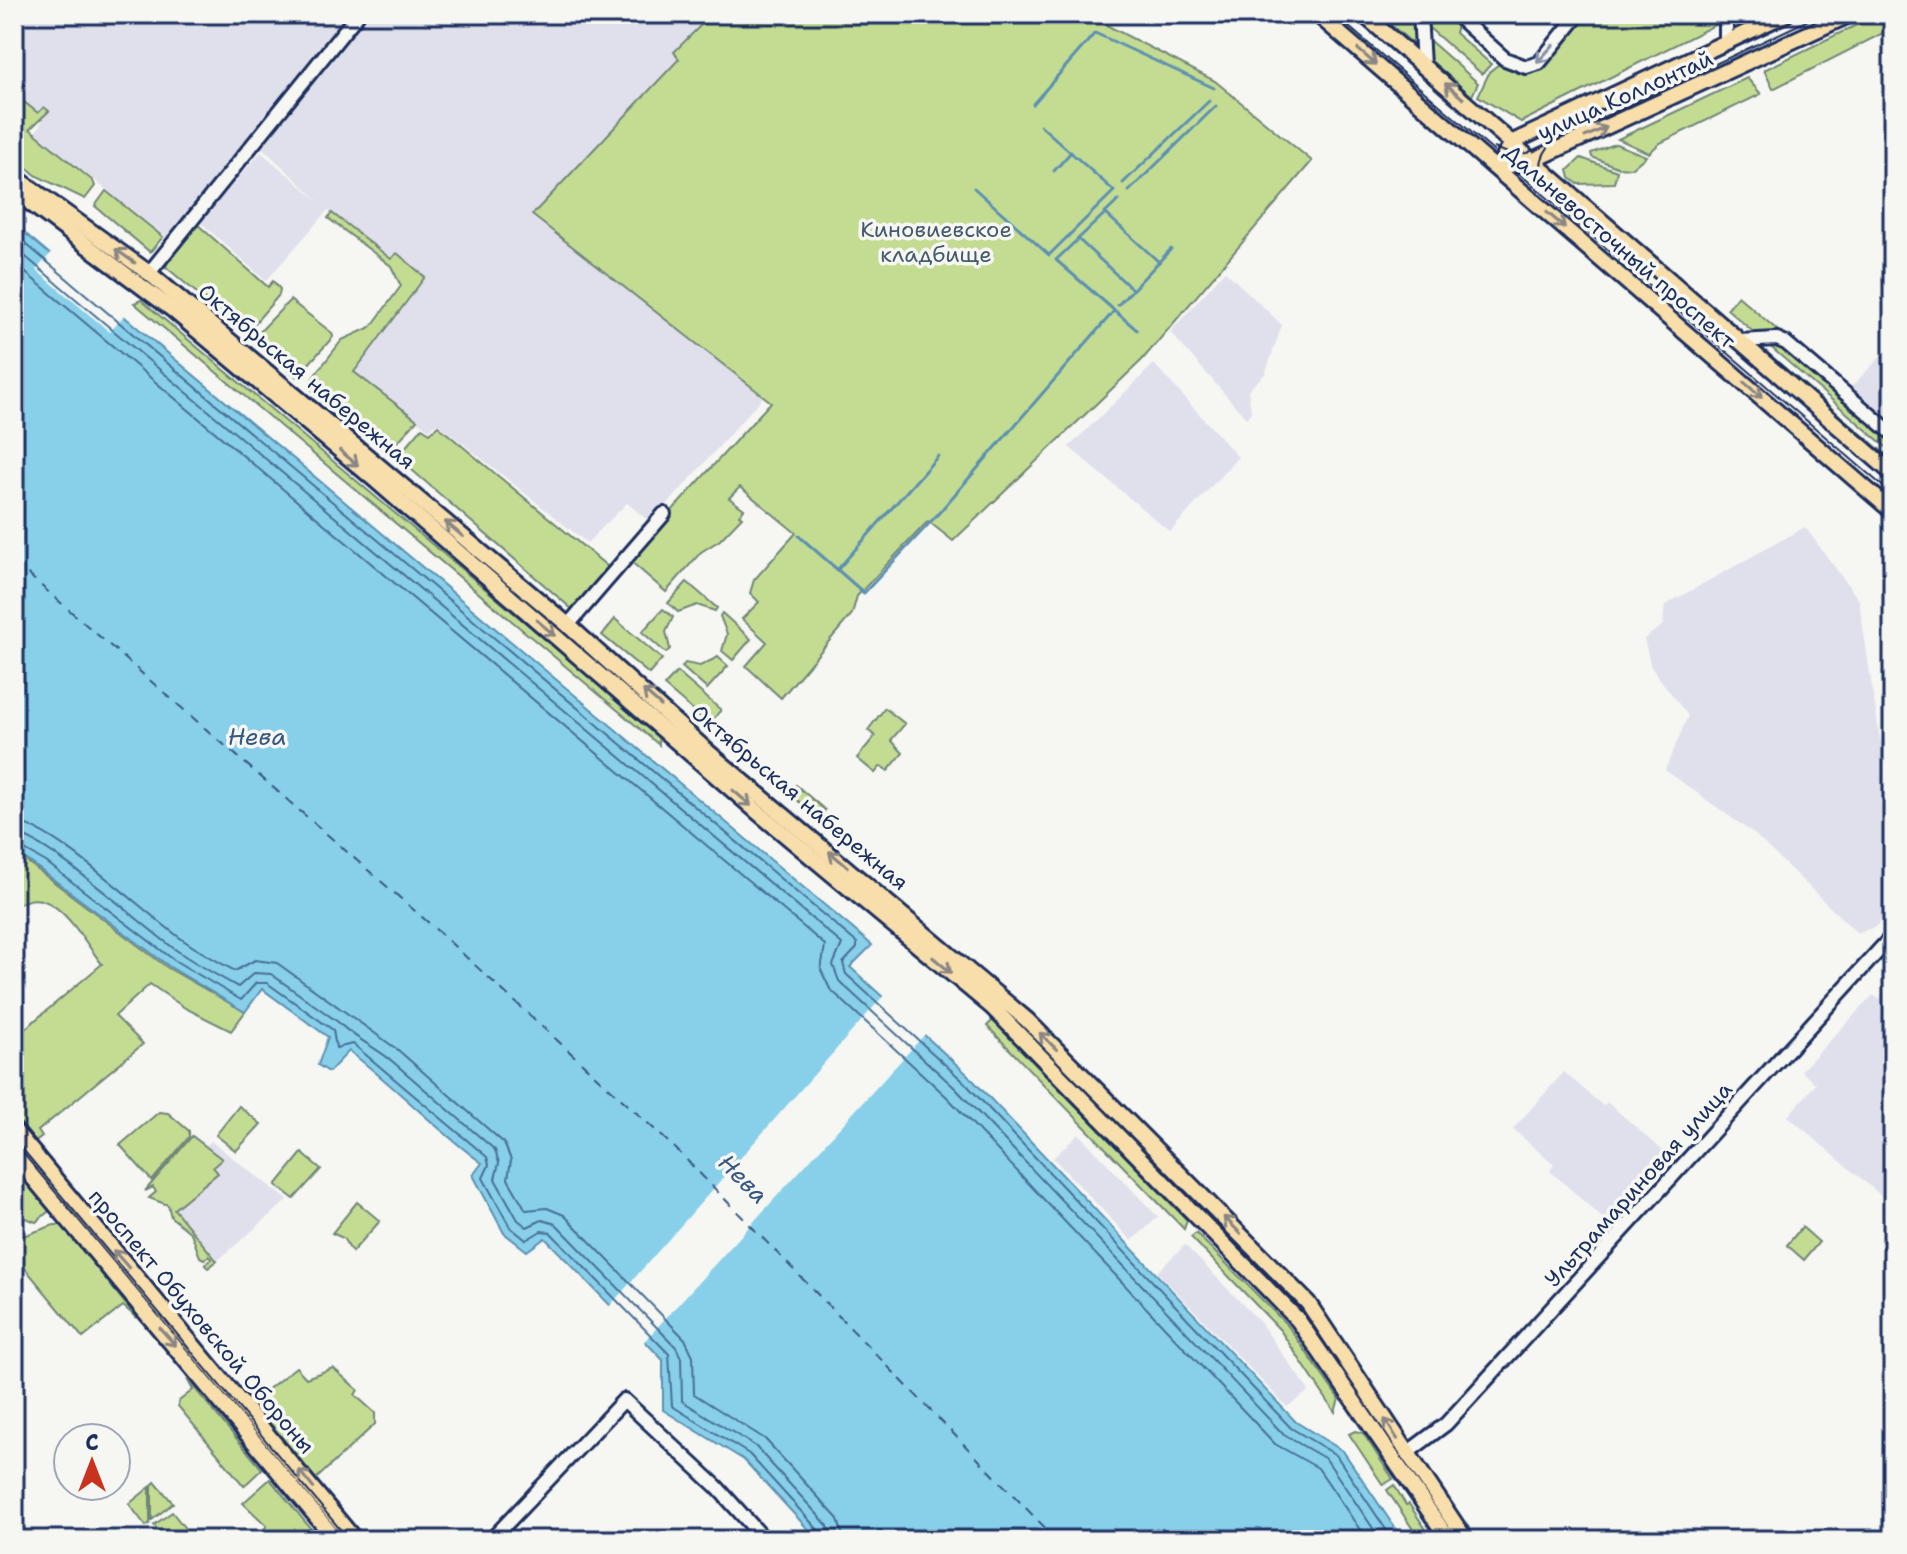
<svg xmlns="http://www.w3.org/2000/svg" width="1907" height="1554" font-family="'Shantell Sans',sans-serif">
<rect width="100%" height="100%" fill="#f6f6f2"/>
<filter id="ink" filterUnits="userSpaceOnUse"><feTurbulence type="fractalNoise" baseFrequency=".0125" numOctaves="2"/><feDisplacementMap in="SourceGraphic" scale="16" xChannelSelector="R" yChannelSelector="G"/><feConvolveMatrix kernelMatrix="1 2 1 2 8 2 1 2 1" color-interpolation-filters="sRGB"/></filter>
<g filter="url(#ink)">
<g fill="#e0e0ec">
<polygon points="14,14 712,14 674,52 680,58 532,215 763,397 651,523 627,503 587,543 437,423 429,430 354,372 425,277 397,253 391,260 328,210 266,281 200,222 261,152 321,203 252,138 171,241 35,133 42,121 14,97"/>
<polygon points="1225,271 1282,325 1265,374 1248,390 1251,412 1246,418 1170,332"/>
<polygon points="1893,344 1893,423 1851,387"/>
<polygon points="1154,364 1238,457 1170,532 1069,447"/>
<polygon points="1805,527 1859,600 1880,740 1893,753 1893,907 1875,927 1857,933 1754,834 1665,770 1688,716 1651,667 1644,639 1663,625 1665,605"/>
<polygon points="1893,983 1893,1206 1788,1116 1816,1084 1801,1071 1873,995 1879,999"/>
<polygon points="1564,1072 1603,1106 1607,1102 1669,1156 1608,1223 1550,1171 1554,1165 1513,1129"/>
<polygon points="192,1134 207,1145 211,1141 288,1200 217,1261 152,1181"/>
<polygon points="1079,1134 1158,1217 1132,1241 1053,1158"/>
<polygon points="1185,1245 1259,1321 1309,1391 1287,1407 1157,1272"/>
</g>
<g fill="#c4dc92" stroke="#708678" stroke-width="2">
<polygon points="712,14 1085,14 1215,81 1312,161 1142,360 953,541 928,521 857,596 852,614 781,698 746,666 767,642 742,619 759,602 750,593 754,580 796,533 740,487 729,498 744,509 739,515 742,517 720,540 701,552 666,592 628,559 771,402 532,215 679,59 674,52"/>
<polygon points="1378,14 1415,14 1417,47"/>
<polygon points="1427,14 1444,14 1457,25 1455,33 1491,64 1482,74 1429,28"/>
<path d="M1588,14H1720L1721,22L1521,122L1478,96L1490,71L1503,61L1517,73C1550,70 1568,37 1588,14Z"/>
<polygon points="1879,14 1893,14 1893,28 1773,89 1764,70"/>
<polygon points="1429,40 1478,83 1472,96 1430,60"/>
<polygon points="1747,78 1761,94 1660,143 1649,153 1618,139"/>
<polygon points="14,94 38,113 44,107 49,111 30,129 93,181 95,186 85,199 37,176 14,157"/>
<polygon points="1615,144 1616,144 1646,156 1632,168 1617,167 1592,157 1591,153"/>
<polygon points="1581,158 1617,171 1614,183 1578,184 1570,178 1568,170"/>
<polygon points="106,191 163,237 150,252 95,206"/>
<polygon points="332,213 391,259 397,253 425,277 354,372 417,420 388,453 310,388 312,379 342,340 371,327 401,286 391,266 328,218"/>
<polygon points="197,224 268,287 273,281 280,289 279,295 249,330 243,332 166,267 170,255"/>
<polygon points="1738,296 1843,387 1781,337 1758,336 1727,309"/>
<polygon points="141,300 658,734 659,745 134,303"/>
<polygon points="290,300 332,333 333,337 297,377 252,340"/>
<polygon points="1765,342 1775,342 1893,439 1893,453"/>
<polygon points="1756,343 1893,461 1893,467 1753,345"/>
<polygon points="438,426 608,567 573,610 397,457 422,428 430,433"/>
<polygon points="687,582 717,608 715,611 697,605 678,612 668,603"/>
<polygon points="663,609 673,617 666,632 670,649 666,653 642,632"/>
<polygon points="722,613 751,639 733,660 722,651 727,634 720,616"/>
<polygon points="615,619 662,659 649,674 602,635"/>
<polygon points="718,657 728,666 707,689 682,667 685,663 700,666"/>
<polygon points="677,672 721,710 709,724 664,686"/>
<polygon points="885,708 905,724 891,740 903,753 888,771 881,766 875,773 857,758 875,736 868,730"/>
<polygon points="796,785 825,810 818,818 789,793"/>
<path d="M14,852L168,968L245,1012L231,1031L185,1008L150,984L115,1016L143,1044L38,1131L42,1137L34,1143L14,1117V1038L102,964C82,940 51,876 14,908Z"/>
<polygon points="993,1020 1187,1220 1184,1229 987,1026"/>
<polygon points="239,1106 261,1124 236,1151 216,1135"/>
<polygon points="159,1112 168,1113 189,1131 189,1137 152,1181 120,1145"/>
<polygon points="192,1136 222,1159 213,1167 218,1173 174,1209 217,1261 208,1268 205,1265 212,1259 209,1256 204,1259 200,1257 191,1233 171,1217 168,1205 149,1198 156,1192 153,1187 145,1191"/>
<polygon points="302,1153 321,1169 294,1199 276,1185"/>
<polygon points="25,1179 49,1211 36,1222 23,1217 14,1206 17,1196 14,1182"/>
<polygon points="357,1202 380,1221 352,1252 343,1238 332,1233"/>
<polygon points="54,1225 62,1225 137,1318 123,1306 83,1338 14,1255 17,1238"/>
<polygon points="1802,1227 1819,1242 1804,1260 1787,1245"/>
<polygon points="1196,1233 1288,1326 1339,1399 1335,1412 1280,1330 1191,1237"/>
<polygon points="296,1367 306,1378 333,1368 358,1390 355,1395 375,1413 375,1424 316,1479 252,1402"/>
<polygon points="187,1379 262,1469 244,1486 178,1406 179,1401 193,1390"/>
<polygon points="1355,1431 1363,1433 1393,1479 1383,1485 1349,1434"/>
<polygon points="270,1479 320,1540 272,1540 264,1529 267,1526 243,1503"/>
<polygon points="155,1482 173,1503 152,1520 152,1485"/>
<polygon points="1394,1485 1406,1505 1409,1504 1433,1540 1420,1540 1387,1490"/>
<polygon points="150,1487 150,1523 146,1526 129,1504"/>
<polygon points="172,1512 187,1531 181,1540 166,1540 154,1525"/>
</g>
<path fill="#88d0ea" stroke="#5c90b2" stroke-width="2" d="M14,224L872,945L850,967L968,1075L1296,1422L1343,1451L1403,1540H818L744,1460L663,1410V1360L545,1238L527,1251L504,1233L473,1175L482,1163C435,1129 395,1086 349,1051L329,1072L318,1065L328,1037L262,989L245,1012L170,967L14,850Z"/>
<g fill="#f6f6f2">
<polygon points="53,251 126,313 110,332 36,270"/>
<polygon points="885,994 927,1032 642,1344 608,1308"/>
</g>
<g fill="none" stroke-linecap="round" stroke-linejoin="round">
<g stroke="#476f96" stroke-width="2">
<polyline points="14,234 857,943 857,948 843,963 846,974 963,1081 1291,1428 1336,1455 1393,1540"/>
<polyline points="14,247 842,944 833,965 839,981 955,1088 1284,1435 1326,1459 1381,1540"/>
<polyline points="14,263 825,945 821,970 830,989 947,1097 1275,1444 1318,1468 1367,1540"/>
<path d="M14,822C51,823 150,918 186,942C202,953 219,962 235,971L255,960L277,963L398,1050L504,1143L511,1160L508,1179L526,1210L547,1208L564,1215L685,1339L693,1356L694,1394L765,1439L838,1519L844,1540"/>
<path d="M14,834C45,836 147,930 179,952C198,965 218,976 238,987L254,973L271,974L338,1022C352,1037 374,1046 392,1061C426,1090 461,1121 495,1150L499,1163L495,1179L518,1220L527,1227L542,1220L556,1224L676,1347L681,1358L682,1401L755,1446L828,1526L832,1540"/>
<polyline points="14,844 46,862 174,960 241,1000 256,983 267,983 333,1030 336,1048 353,1044 487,1157 489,1165 483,1178 510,1227 526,1240 541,1231 550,1232 669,1354 672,1406 749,1454 819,1531 822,1540"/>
</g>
<g stroke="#5c90b2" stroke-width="3">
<polyline points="1033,104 1095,33 1214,88"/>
<polyline points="1054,171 1071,152"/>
<polyline points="1123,183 1209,101"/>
<polyline points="974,188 1049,255 1114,191 1040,125"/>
<polyline points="1129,191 1216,106"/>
<polyline points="1119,200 1056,260 1137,330"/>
<polyline points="1105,213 1159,262"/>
<polyline points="1078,239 1133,290"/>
<polyline points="1118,305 1171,249"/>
<polyline points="799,536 864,593 937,515 1114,311"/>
<polyline points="838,569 938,456"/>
</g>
<polyline stroke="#365781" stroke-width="2" stroke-dasharray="10 8" stroke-linecap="butt" points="14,562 430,924 676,1149 1057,1540"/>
<defs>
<g id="minor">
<polyline points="1420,14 1423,65"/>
<polyline points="1455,14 1505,59 1526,67 1539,63 1579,14"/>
<polyline points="1726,42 1726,14"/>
<polyline points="149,273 358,14"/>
<polyline points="1739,341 1777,339 1786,343 1893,434"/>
<polyline points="568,625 664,514"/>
<polyline points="1407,1453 1446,1424 1893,935"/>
<polyline points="491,1540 624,1400 717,1487 765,1540"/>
</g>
<g id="major">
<polyline points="1317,14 1893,512"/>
<polyline points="1363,14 1893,474"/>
<polyline points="1497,168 1534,160 1851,14"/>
<polyline points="1497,168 1513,142 1786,14"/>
<polyline points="14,176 149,273 568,625 708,752 1027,1020 1308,1303 1466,1540"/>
<polyline points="14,191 173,310 374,479 760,814 992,1007 1298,1320 1449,1540"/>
<polyline points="14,1130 355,1540"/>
<polyline points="14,1155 336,1540"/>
</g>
</defs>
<use href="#minor" stroke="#1b2f5e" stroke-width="18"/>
<use href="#major" stroke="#1b2f5e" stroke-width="20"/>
<use href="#minor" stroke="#f6f6f2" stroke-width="12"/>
<use href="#major" stroke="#f8deab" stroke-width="14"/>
<g stroke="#1b2f5e" stroke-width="2">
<polyline points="1334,14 1893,495"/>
<polyline points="1494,148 1511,154 1527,153 1821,14"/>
<path d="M1553,195C1537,177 1536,157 1555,140"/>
<polyline points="14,1139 349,1540"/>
<polyline points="14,1177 21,1164 18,1144"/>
</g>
</g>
<defs><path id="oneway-shaft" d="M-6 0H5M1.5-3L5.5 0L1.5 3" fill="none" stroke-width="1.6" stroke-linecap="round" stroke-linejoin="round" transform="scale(2)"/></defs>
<use stroke="#8892a8" href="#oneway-shaft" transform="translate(1545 54) rotate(132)"/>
<g stroke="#8a8684">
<use href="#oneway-shaft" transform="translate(1367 57) rotate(41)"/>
<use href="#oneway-shaft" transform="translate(1454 91) rotate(-140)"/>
<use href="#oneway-shaft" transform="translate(1596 132) rotate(-24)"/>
<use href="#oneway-shaft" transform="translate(1556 220) rotate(40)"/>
<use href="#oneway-shaft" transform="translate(125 256) rotate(-145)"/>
<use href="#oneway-shaft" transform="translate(1753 390) rotate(41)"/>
<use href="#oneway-shaft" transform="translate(349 458) rotate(40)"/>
<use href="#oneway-shaft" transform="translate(454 529) rotate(-140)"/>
<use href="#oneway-shaft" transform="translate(546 628) rotate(41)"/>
<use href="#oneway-shaft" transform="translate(652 698) rotate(-138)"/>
<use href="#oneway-shaft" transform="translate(742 798) rotate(41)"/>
<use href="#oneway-shaft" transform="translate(838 859) rotate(-140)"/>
<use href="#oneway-shaft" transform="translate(942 965) rotate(40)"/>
<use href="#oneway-shaft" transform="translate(1048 1041) rotate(-135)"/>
<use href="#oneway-shaft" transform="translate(1232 1225) rotate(-135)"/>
<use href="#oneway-shaft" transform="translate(121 1259) rotate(-131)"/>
<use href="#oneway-shaft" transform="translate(168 1337) rotate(48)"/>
<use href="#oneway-shaft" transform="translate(1391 1429) rotate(-123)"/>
<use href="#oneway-shaft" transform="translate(306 1479) rotate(-129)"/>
</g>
</g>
<g text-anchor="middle" stroke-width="7" stroke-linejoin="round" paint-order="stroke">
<g font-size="22" fill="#1b2f5e" stroke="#f6f6f2">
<text transform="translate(1625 95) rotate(-24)" y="8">улица Коллонтай</text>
<text transform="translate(1620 246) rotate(41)" y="8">Дальневосточный проспект</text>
<text transform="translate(307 376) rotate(40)" y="8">Октябрьская набережная</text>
<text transform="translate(800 797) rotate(40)" y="8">Октябрьская набережная</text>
<text transform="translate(1638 1184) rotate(-48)" y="8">Ультрамариновая улица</text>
<text transform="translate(202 1321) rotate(50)" y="8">проспект Обуховской Обороны</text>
</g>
<g font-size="22" fill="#455a6b" stroke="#f6f6f2">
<text x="936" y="237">Киновиевское<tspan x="936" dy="25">кладбище</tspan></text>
</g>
<g font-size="24" font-style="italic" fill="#365781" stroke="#f6f6f2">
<text x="257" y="745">Нева</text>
<text transform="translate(743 1179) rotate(45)" y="8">Нева</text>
</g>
</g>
<rect width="1907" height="1554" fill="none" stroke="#f6f6f2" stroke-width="48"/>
<rect x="24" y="24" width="1859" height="1506" fill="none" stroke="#1b2f5e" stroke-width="3" filter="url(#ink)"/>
<g transform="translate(92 1462)"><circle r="38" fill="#f6f6f2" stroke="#9ea6b7" stroke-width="2"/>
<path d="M0-6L14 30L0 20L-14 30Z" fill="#c8321e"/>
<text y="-12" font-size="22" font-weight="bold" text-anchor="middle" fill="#1b2f5e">С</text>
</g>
</svg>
